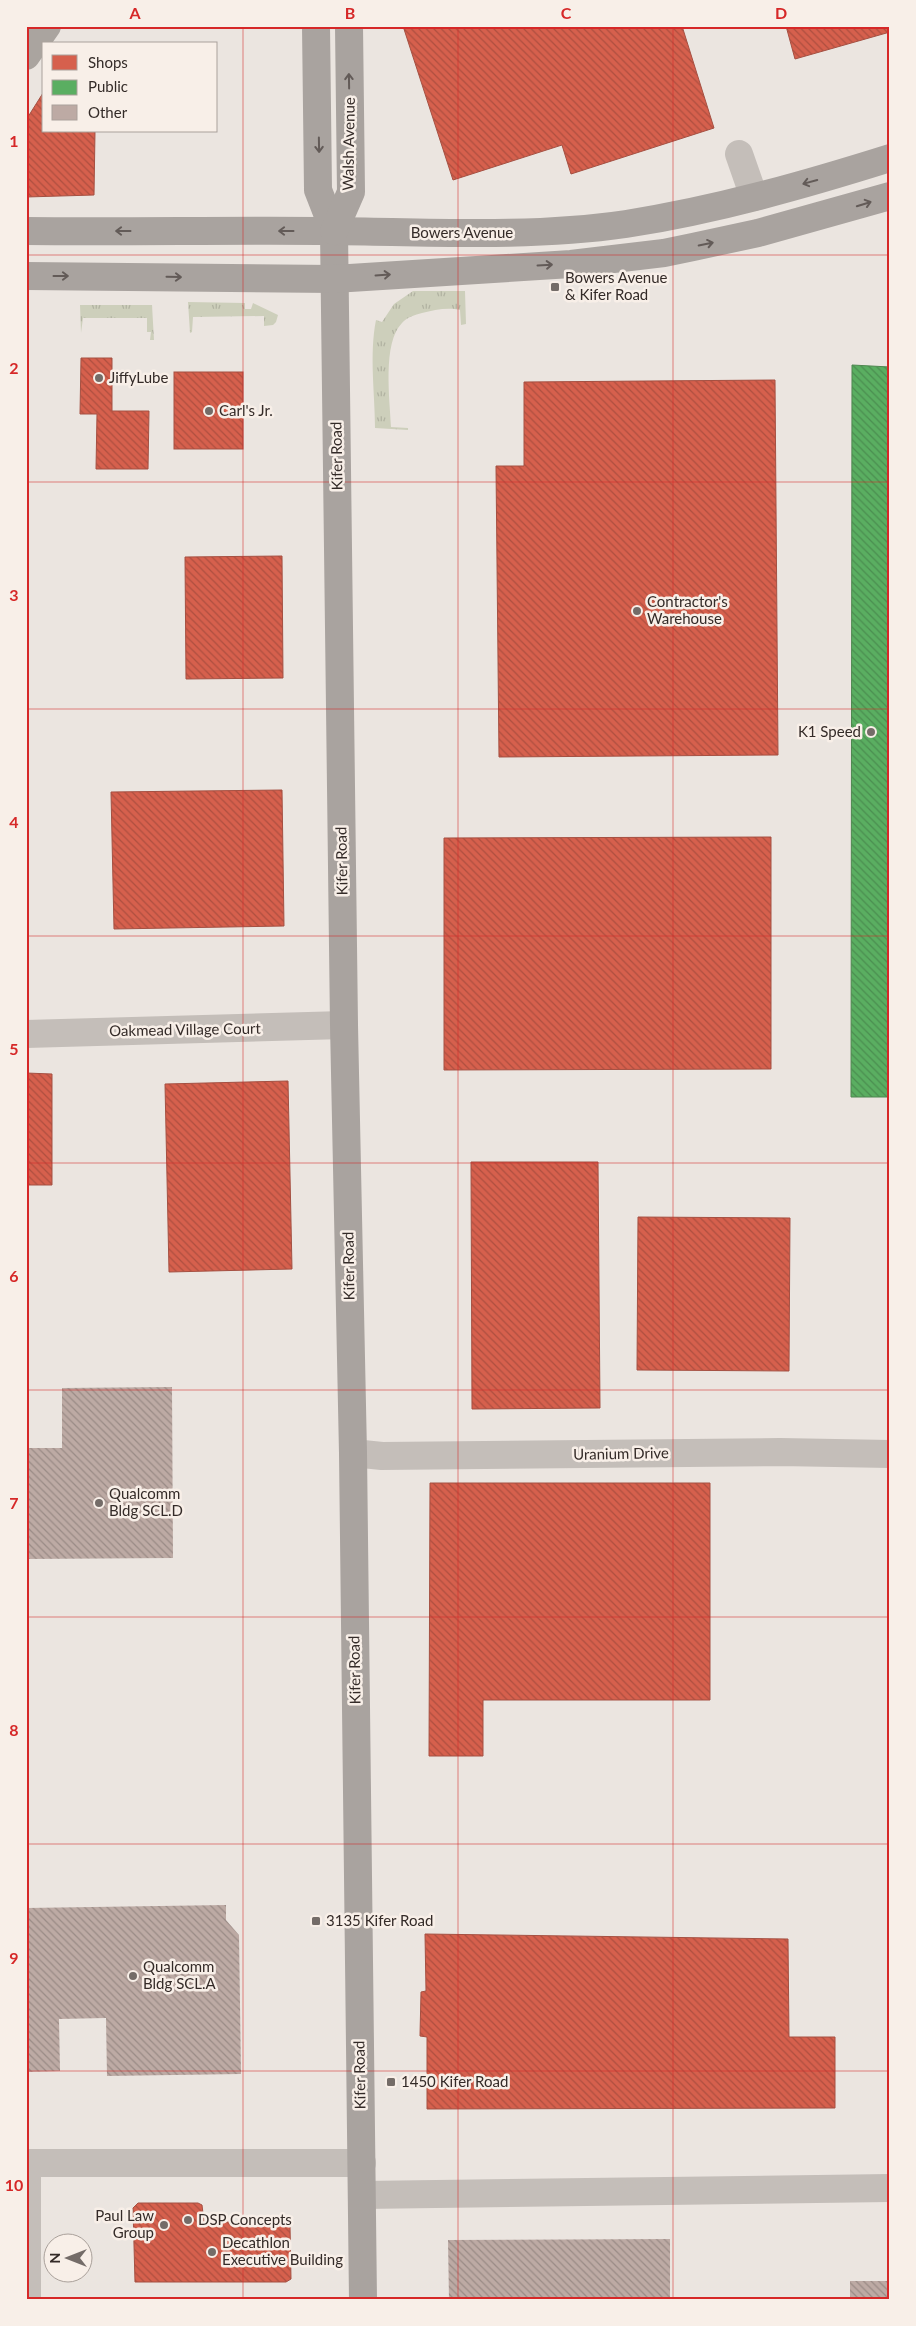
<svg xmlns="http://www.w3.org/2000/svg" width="916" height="2326" font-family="Lato,sans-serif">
<defs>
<pattern id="grass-tufts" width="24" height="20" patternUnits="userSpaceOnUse" patternTransform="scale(1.25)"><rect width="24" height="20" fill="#cdcfbb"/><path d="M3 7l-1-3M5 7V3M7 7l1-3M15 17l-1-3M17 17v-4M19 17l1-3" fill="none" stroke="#b1b2a1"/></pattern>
<pattern id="shops-back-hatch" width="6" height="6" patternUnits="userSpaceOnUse" patternTransform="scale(1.25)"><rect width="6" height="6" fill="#d6604d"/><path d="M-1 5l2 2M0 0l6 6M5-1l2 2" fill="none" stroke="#ae4f40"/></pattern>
<pattern id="public-back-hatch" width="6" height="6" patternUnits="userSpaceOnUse" patternTransform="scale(1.25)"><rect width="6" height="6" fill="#5aae61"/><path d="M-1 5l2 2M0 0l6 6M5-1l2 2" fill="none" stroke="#4b8e50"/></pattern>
<pattern id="building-back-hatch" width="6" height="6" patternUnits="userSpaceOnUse" patternTransform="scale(1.25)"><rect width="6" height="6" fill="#bdaaa4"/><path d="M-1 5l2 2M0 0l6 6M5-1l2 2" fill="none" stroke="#9a8b86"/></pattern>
</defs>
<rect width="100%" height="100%" fill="#ebe5e0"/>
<g fill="url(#grass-tufts)">
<path d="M413,291H465L466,324L461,325L460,310C448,307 434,310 422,313C415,315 407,317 402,323C382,343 390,400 391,427L408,428V430L375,428C375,394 369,355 376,320L382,322L394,304Z"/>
<polygon points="188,302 245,303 245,309 251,309 253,303 278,315 276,322 273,325 264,326 264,316 193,317 192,332 190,333"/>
<polygon points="80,305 152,305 154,340 150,340 151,332 147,332 147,318 83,318 81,333"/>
</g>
<g fill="url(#shops-back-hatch)" stroke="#a55042">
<polygon points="403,26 682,26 714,128 571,174 562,145 453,180"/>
<polygon points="786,26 890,26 890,32 795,59"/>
<polygon points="43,93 44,131 95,131 94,195 26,197 26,120"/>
<polygon points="81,358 112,358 112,411 149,411 148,469 96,469 97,414 80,414"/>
<rect x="174" y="372" width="69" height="77"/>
<polygon points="775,380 778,755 499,757 496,466 524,466 524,382"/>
<polygon points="282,556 283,678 186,679 185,557"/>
<polygon points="282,790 284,926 114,929 111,792"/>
<polygon points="771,837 771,1069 444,1070 444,838"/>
<polygon points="26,1073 52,1074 52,1185 26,1185"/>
<polygon points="288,1081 292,1269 169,1272 165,1084"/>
<polygon points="471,1162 598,1162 600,1408 472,1409"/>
<polygon points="638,1217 790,1218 789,1371 637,1370"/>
<polygon points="430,1483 710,1483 710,1700 483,1700 483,1756 429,1756"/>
<polygon points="425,1934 788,1939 789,2037 835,2037 835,2108 427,2109 427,2037 420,2036 421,1992 426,1991"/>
<polygon points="138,2203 198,2203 202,2205 204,2222 284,2222 290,2226 291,2279 286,2282 135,2282 133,2208"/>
</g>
<polygon fill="url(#public-back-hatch)" stroke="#4f8750" points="852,365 890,367 890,1097 851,1097"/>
<g fill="url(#building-back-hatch)">
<polygon points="172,1387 173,1558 26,1559 26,1448 62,1448 62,1388"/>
<polygon points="226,1905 226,1920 239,1935 241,2074 107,2076 106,2018 59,2019 60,2071 26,2072 26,1908"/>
<polygon points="670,2239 670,2300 449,2300 448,2240"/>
<rect x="850" y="2281" width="40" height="19"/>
</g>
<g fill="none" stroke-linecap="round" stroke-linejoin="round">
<g stroke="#c4beb9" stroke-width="28">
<polyline points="739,154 754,197"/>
<polyline points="26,1034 344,1025"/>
<polyline points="353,1453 382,1456 780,1452 890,1454"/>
<polyline points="362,2195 890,2188"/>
<polyline points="27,2300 27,2163 362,2163"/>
</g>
<g stroke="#a9a39f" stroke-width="28">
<polyline points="316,26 318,190 334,231 344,1025 353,1453 363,2300"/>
<path d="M26,231C129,232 231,230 333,231C431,232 529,238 626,224C716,210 804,185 890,158"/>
<polyline points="334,231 351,192 349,26"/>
<polyline points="26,276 334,279 571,264 664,253 693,247 758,233 890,196"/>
</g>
<polyline stroke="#aaa49f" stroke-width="28" points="26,56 47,26"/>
</g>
<defs><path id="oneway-shaft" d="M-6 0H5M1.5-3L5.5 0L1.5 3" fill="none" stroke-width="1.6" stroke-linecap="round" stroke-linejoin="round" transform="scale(1.25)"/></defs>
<g stroke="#635b58">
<use href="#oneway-shaft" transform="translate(349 81) rotate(-91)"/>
<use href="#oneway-shaft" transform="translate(319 145) rotate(89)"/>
<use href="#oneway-shaft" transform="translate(810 182) rotate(165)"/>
<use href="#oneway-shaft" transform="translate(864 204) rotate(-17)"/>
<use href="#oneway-shaft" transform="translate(123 231) rotate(180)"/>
<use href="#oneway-shaft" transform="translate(286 231) rotate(180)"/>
<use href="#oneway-shaft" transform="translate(706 244) rotate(-12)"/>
<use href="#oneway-shaft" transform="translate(545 265) rotate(-3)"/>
<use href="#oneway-shaft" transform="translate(383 275) rotate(-4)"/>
<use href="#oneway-shaft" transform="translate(61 276)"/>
<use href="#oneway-shaft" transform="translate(174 277) rotate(1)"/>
</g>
<path fill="none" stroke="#d62828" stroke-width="1" stroke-opacity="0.55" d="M243,26V2300M458,26V2300M673,26V2300M26,255H890M26,482H890M26,709H890M26,936H890M26,1163H890M26,1390H890M26,1617H890M26,1844H890M26,2071H890"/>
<g fill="#746c68" stroke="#f8efe8" stroke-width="2">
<rect x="550" y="282" width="10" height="10" rx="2.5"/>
<circle cx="99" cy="378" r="5"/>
<circle cx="209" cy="411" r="5"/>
<circle cx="637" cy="611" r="5"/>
<circle cx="871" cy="732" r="5"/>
<circle cx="99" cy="1503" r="5"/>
<rect x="311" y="1916" width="10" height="10" rx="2.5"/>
<circle cx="133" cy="1976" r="5"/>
<rect x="386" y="2077" width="10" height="10" rx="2.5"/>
<circle cx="188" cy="2220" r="5"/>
<circle cx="164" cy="2225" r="5"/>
<circle cx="212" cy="2252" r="5"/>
</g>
<g text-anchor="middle" stroke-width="5" stroke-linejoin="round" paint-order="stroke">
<g font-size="15" fill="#342b28" stroke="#f8efe8">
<text transform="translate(349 144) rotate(-89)" y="5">Walsh Avenue</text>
<text x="462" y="238">Bowers Avenue</text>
<text transform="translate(337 456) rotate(-91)" y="5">Kifer Road</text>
<text transform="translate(342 861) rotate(-91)" y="5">Kifer Road</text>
<text transform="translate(185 1030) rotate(-1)" y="5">Oakmead Village Court</text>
<text transform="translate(349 1266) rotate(-91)" y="5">Kifer Road</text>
<text transform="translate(621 1454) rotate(-1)" y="5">Uranium Drive</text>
<text transform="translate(355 1670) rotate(-91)" y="5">Kifer Road</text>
<text transform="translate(360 2075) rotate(-91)" y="5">Kifer Road</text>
</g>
<g font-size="15" fill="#342b28" stroke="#f8efe8" text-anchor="start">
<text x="565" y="283">Bowers Avenue<tspan x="565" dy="17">&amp; Kifer Road</tspan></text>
<text x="109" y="383">JiffyLube</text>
<text x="219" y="416">Carl's Jr.</text>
<text x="647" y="607">Contractor's<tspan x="647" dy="17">Warehouse</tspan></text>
<text x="861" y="737" text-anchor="end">K1 Speed</text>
<text x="109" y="1499">Qualcomm<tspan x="109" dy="17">Bldg SCL.D</tspan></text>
<text x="326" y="1926">3135 Kifer Road</text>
<text x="143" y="1972">Qualcomm<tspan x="143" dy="17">Bldg SCL.A</tspan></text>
<text x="401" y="2087">1450 Kifer Road</text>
<text x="154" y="2221" text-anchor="end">Paul Law<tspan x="154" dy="17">Group</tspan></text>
<text x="198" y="2225">DSP Concepts</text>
<text x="222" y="2248">Decathlon<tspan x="222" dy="17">Executive Building</tspan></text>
</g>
</g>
<rect width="916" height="2326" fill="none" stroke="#f8efe8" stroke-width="55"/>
<rect x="42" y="42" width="175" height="90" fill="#f8efe8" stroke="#aaa19b"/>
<rect x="52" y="55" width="25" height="15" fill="#d6604d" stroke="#aaa19b"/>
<text x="88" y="68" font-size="15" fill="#342b28">Shops</text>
<rect x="52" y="80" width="25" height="15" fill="#5aae61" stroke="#aaa19b"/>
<text x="88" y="92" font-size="15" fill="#342b28">Public</text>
<rect x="52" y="105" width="25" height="15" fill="#bdaaa4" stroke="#aaa19b"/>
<text x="88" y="118" font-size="15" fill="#342b28">Other</text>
<g transform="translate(68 2258) rotate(270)"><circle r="24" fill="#f8efe8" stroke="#aaa19b"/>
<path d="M0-4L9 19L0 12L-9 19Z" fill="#746c68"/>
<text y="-8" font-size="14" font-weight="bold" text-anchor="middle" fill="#342b28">N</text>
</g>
<rect x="28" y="28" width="860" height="2270" fill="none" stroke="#d62828" stroke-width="2"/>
<g font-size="16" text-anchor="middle" font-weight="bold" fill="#d62828">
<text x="135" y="19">A</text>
<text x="350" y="19">B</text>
<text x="566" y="19">C</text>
<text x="781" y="19">D</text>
<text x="14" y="147">1</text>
<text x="14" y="374">2</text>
<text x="14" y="601">3</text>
<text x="14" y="828">4</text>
<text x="14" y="1055">5</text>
<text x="14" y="1282">6</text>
<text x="14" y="1509">7</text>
<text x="14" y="1736">8</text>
<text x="14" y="1964">9</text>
<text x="14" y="2191">10</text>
</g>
</svg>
